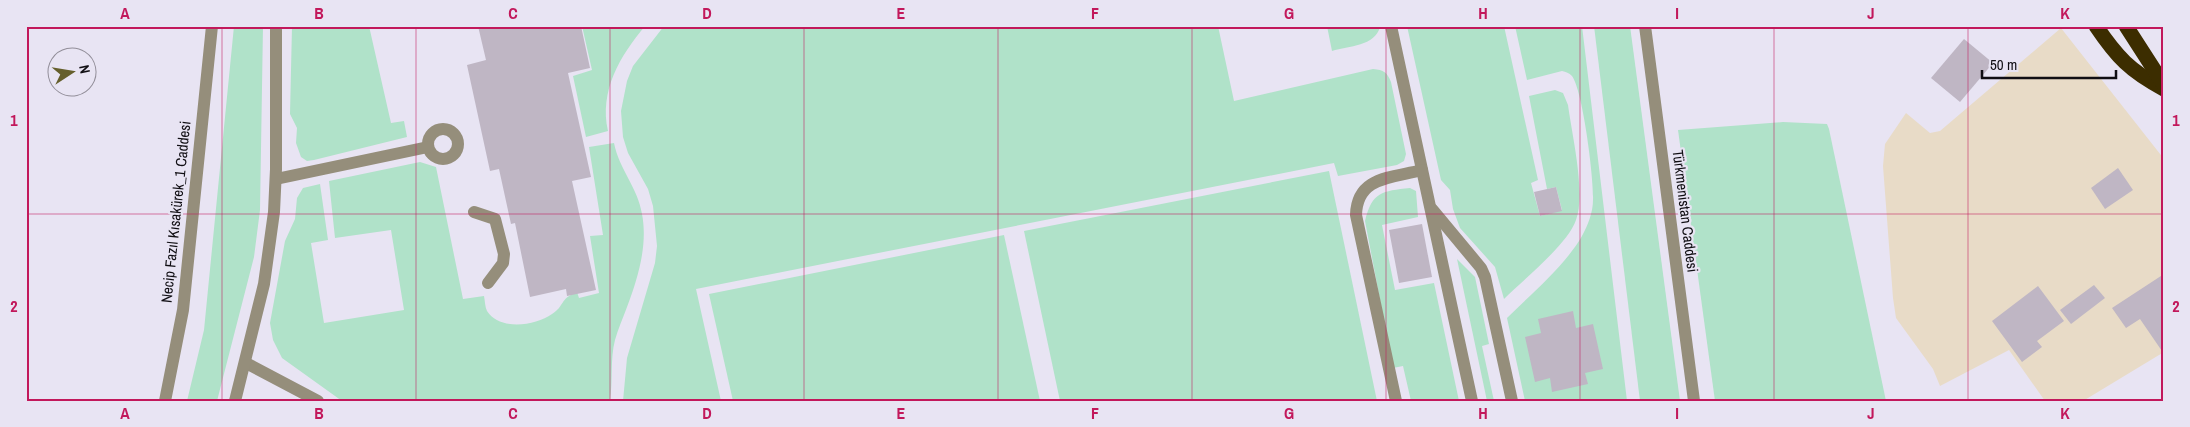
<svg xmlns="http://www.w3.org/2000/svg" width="2190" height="427" font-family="'Archivo Narrow',sans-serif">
<rect width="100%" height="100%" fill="#e8e4f3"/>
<polygon fill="#e8dbc7" points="2061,28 2164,159 2164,352 2083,401 2045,401 2009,350 1940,386 1933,369 1896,318 1893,298 1883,166 1885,144 1906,113 1930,133 1940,131"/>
<g fill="#b0e2c9">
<polygon points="234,26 263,26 260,210 254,257 217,401 187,401 204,330"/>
<polygon points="292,26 369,26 391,123 404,121 407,137 314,160 307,161 301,157 296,143 297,128 290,114"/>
<path d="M582,26H645C620,56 599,91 608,131L586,137L573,76L592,70Z"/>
<path d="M664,26H1218L1234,101L1373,69C1384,70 1387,72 1391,82L1406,154L1404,161L1397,165L1338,176L1334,163L696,289L721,401H623L627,358L655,263L657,246L653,206L648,189L628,153L623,137L621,111L627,81L633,66Z"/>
<path d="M1327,26H1380V27C1375,46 1349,46 1332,51Z"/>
<path d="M1407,26H1504L1538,180L1531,183L1540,216L1562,210L1556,187L1547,189L1529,96L1555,90L1563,93L1568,105C1572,135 1586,193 1576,220C1568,244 1523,280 1504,299L1495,267L1460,228L1453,209L1450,190L1441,180Z"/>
<path d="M1515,26H1582L1627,401H1525L1507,318C1532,293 1564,267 1582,236C1588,225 1593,212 1593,200C1594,179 1583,91 1572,76C1569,73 1566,72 1562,71L1527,80Z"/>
<polygon points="1594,26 1630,26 1680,401 1640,401"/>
<polygon points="1783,122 1827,124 1829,129 1886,401 1715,401 1678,130"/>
<path d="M614,143C619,169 638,188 642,214C648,245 638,278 627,307C623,318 618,329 615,340C610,359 613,381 610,401H342L282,358L273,340L270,323L285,241L295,219L297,198L303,188L320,184L328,240L311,243L324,323L404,310L391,230L335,238L329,181L420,162L436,167L463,299L484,296C485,301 485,307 487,311C500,331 535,326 552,314C565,306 559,299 577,292L579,298L599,293L590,236L603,235L589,147Z"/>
<polygon points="1329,171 1377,401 1060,401 1024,231"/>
<path d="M1410,188L1416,191L1418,217L1382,225L1395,290L1434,283L1459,401H1411L1403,366L1393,368L1365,221C1372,192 1382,191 1410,188Z"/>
<polygon points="1004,235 1040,401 733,401 709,294"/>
<polygon points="1457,259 1475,277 1489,344 1482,346 1494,401 1487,401"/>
</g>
<g fill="#bfb6c4">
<polygon points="478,26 581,26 590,68 568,73 591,177 572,181 596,290 567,296 566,289 530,297 515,223 511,224 499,169 490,171 467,65 486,60"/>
<polygon points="1964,39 1993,63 1960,102 1931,78"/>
<polygon points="2118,168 2133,190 2105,209 2091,188"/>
<polygon points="1556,187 1562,211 1540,216 1534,192"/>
<polygon points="1422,224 1432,277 1399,283 1389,230"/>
<polygon points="2164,274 2164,354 2140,319 2126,328 2112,308"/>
<polygon points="2094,285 2105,298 2071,324 2060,310"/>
<polygon points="2038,286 2064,321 2037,341 2042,347 2022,362 1992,321"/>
<polygon points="1573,311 1576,328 1593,324 1603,369 1585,373 1588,384 1552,392 1550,378 1535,382 1525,337 1541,333 1538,319"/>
</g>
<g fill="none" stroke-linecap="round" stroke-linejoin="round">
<g stroke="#958e7b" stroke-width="12">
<polyline points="1391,26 1472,401"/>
<polyline points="1645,26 1694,401"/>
<circle cx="443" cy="144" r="15"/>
<polyline points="276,179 428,147"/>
<polyline points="1432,209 1481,268 1485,277 1512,401"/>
<polyline points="474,212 495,219 504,254 503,263 488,283"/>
<polyline points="246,363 318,401"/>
<polyline points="165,401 183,310 212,26"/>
<polyline points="235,401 264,284 274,212 276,169 276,26"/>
<path d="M1396,401L1356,215C1357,176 1392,178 1422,170"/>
</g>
<g stroke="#3c2d00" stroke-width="15">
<path d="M2096,26C2117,57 2130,71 2164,89"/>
<polyline points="2126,26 2164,85"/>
</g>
</g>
<path fill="none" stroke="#c2185b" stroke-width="1" stroke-opacity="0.55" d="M222,26V401M416,26V401M610,26V401M804,26V401M998,26V401M1192,26V401M1386,26V401M1580,26V401M1774,26V401M1968,26V401M26,214H2164"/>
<g text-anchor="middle" stroke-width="4.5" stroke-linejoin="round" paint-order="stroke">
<g font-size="15" fill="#100e13" stroke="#e8e4f3">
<text transform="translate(1685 211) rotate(83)" y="5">Türkmenistan Caddesi</text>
<text transform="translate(176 212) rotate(-84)" y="5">Necip Fazıl Kısakürek_1 Caddesi</text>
</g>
</g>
<rect width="2190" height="427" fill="none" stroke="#e8e4f3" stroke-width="55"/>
<g transform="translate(72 72) rotate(78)"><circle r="24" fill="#e8e4f3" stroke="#928e99"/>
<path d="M0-4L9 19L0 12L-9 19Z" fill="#655f2c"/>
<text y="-8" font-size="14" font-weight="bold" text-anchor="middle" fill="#100e13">N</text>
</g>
<path d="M1982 70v8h134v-8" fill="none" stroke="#100e13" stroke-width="2.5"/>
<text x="1990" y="70" font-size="15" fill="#100e13" stroke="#e8e4f3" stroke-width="4" paint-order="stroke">50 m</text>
<rect x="28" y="28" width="2134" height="372" fill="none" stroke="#c2185b" stroke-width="2"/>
<g font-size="16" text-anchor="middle" font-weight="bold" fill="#c2185b">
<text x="125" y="19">A</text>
<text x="319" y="19">B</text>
<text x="513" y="19">C</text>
<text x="707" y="19">D</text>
<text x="901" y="19">E</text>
<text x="1095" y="19">F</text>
<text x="1289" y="19">G</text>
<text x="1483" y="19">H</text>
<text x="1677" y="19">I</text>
<text x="1871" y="19">J</text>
<text x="2065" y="19">K</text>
<text x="14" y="126">1</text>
<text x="2176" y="126">1</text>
<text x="14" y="312">2</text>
<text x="2176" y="312">2</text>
<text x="125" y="419">A</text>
<text x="319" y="419">B</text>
<text x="513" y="419">C</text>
<text x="707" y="419">D</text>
<text x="901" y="419">E</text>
<text x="1095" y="419">F</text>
<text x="1289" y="419">G</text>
<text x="1483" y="419">H</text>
<text x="1677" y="419">I</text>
<text x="1871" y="419">J</text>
<text x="2065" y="419">K</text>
</g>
</svg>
